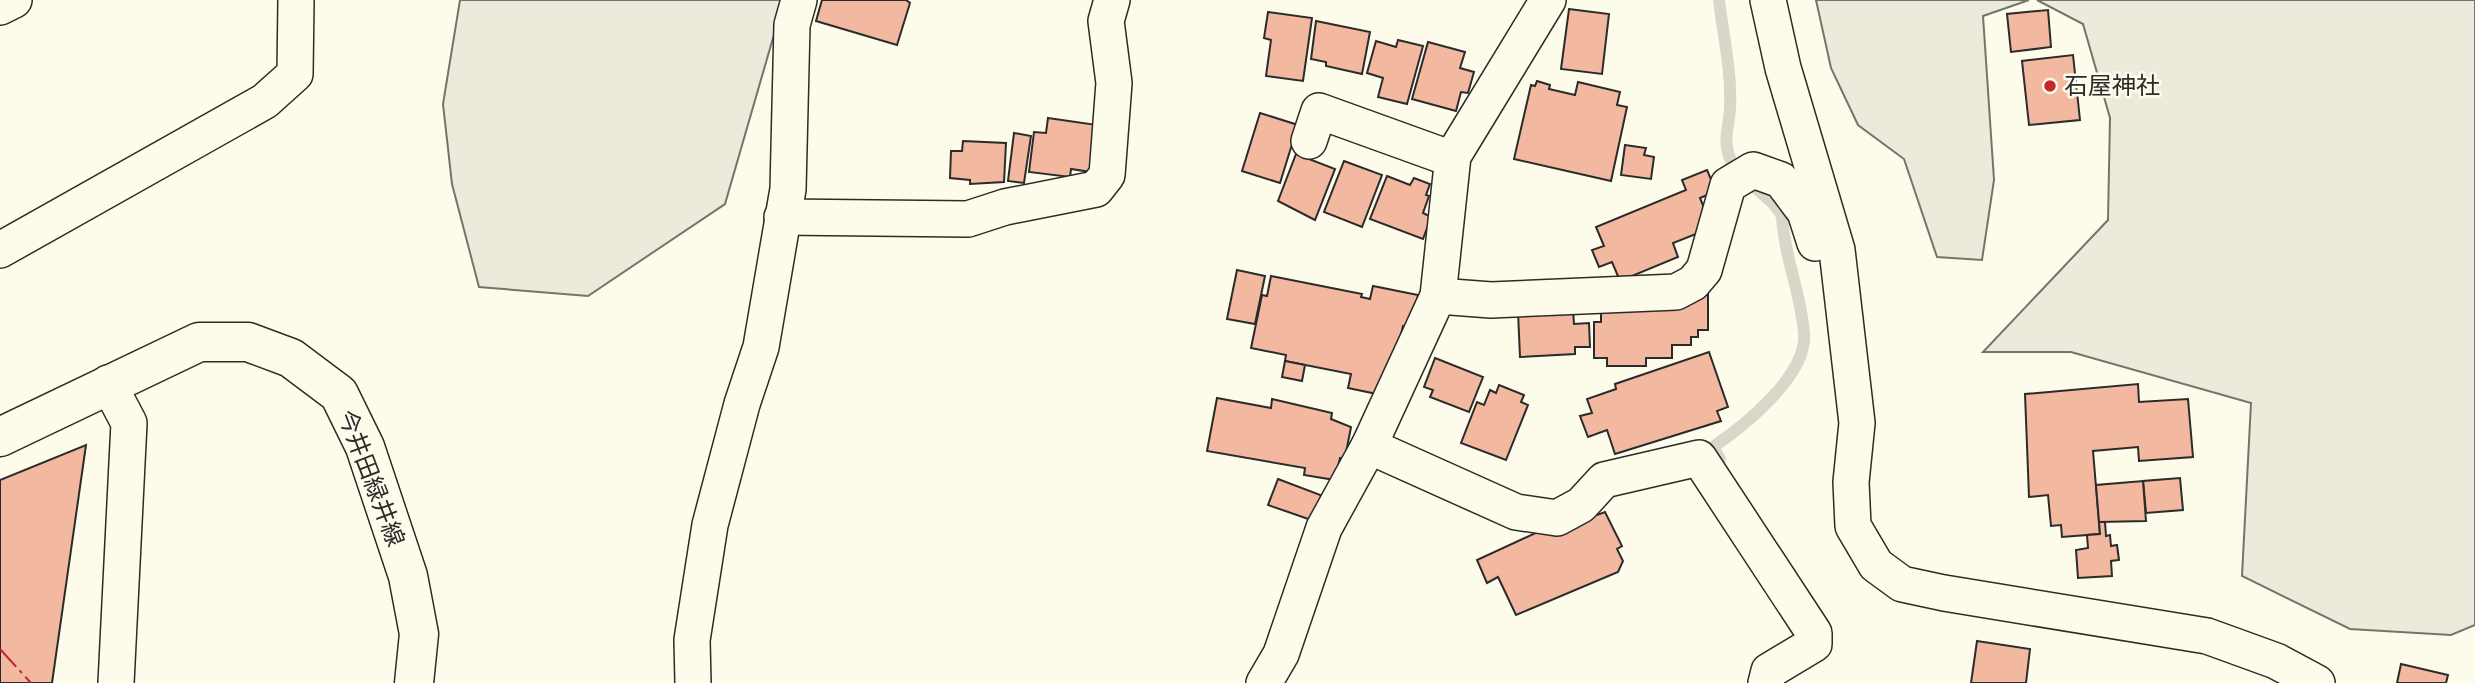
<svg xmlns="http://www.w3.org/2000/svg" width="2475" height="683" font-family="Barlow,'Noto Sans JP',sans-serif">
<rect width="100%" height="100%" fill="#fdfbea"/>
<g fill="#ecebdb" stroke="#74746e" stroke-width="2">
<polygon points="460,0 784,0 725,204 588,296 479,287 452,184 443,104"/>
<polygon points="1816,0 2029,0 1983,16 1994,180 1982,260 1937,257 1904,159 1858,125 1831,68"/>
<polygon points="2037,0 2475,0 2475,625 2451,635 2350,629 2242,576 2251,403 2071,352 1983,352 2108,220 2110,118 2083,24"/>
</g>
<g fill="none" stroke-linecap="round" stroke-linejoin="round">
<path stroke="#d8d7c9" stroke-width="12" d="M1719,0C1723,35 1732,73 1730,108C1729,128 1722,141 1731,161C1743,184 1770,194 1782,216C1784,256 1801,294 1804,333C1808,375 1744,426 1713,447L1720,459"/>
</g>
<g fill="#f2b8a0" stroke="#2b2b2b" stroke-width="2">
<polygon points="822,0 906,0 910,3 897,45 816,21"/>
<polygon points="1569,9 1609,14 1602,74 1561,69"/>
<polygon points="2048,10 2051,47 2011,52 2007,14"/>
<polygon points="1268,12 1312,18 1303,81 1266,76 1271,40 1264,38"/>
<polygon points="1316,21 1370,32 1362,74 1326,66 1326,62 1311,59"/>
<polygon points="1398,40 1423,46 1407,104 1378,97 1383,78 1367,73 1376,41 1396,47"/>
<polygon points="1428,42 1465,52 1460,68 1474,72 1468,93 1461,92 1456,111 1412,99"/>
<polygon points="2073,55 2080,120 2029,125 2022,61"/>
<polygon points="1537,81 1550,85 1549,89 1575,95 1578,82 1620,92 1617,105 1627,107 1611,181 1514,159 1531,85 1535,86"/>
<polygon points="1260,113 1298,125 1280,183 1242,171"/>
<polygon points="1048,118 1097,125 1091,172 1071,169 1070,177 1029,172 1034,132 1046,133"/>
<polygon points="1014,133 1031,136 1024,183 1008,181"/>
<polygon points="963,141 1006,143 1004,182 970,184 970,180 950,178 951,151 962,151"/>
<polygon points="1625,145 1646,148 1644,155 1654,157 1651,179 1621,175"/>
<polygon points="1296,154 1335,169 1315,220 1278,201"/>
<polygon points="1344,161 1382,175 1362,227 1324,212"/>
<polygon points="1707,170 1716,191 1700,198 1707,215 1706,230 1673,243 1678,257 1620,281 1612,262 1599,267 1592,250 1604,246 1596,227 1686,190 1682,180"/>
<polygon points="1387,176 1410,185 1414,178 1430,184 1426,195 1429,196 1423,213 1431,217 1423,239 1370,219"/>
<polygon points="1237,270 1265,276 1255,324 1227,319"/>
<polygon points="1271,276 1362,294 1361,297 1370,299 1373,286 1418,295 1411,328 1403,326 1395,361 1377,394 1348,388 1351,374 1285,361 1286,355 1251,348 1262,295 1267,296"/>
<polygon points="1696,293 1708,293 1708,330 1698,330 1698,337 1691,337 1691,345 1672,345 1672,358 1646,358 1646,366 1607,366 1607,358 1594,358 1594,322 1601,322 1601,311 1646,311 1646,302"/>
<polygon points="1573,309 1574,324 1589,323 1590,347 1575,347 1575,354 1520,357 1518,312"/>
<polygon points="1709,352 1728,407 1717,411 1721,421 1615,454 1607,430 1588,437 1580,416 1592,413 1587,399 1616,389 1615,384"/>
<polygon points="1435,358 1483,377 1469,412 1430,397 1433,390 1424,387"/>
<polygon points="1285,361 1305,365 1302,381 1282,377"/>
<polygon points="2138,384 2139,402 2188,399 2193,457 2139,461 2138,447 2093,451 2100,534 2062,537 2061,525 2051,526 2048,495 2029,497 2025,394"/>
<polygon points="1499,385 1524,395 1521,402 1528,405 1506,460 1461,443 1477,402 1484,405 1490,390 1496,393"/>
<polygon points="1217,398 1271,408 1272,399 1332,413 1331,419 1351,427 1345,458 1340,458 1335,480 1304,475 1305,468 1207,451"/>
<polygon points="86,445 52,683 0,683 0,480"/>
<polygon points="2180,478 2183,510 2146,513 2143,481"/>
<polygon points="1278,479 1323,496 1314,521 1268,505"/>
<polygon points="2143,481 2146,521 2099,522 2096,485"/>
<polygon points="1594,506 1597,515 1605,512 1622,546 1617,549 1623,561 1618,572 1516,615 1498,577 1487,583 1477,560"/>
<polygon points="2099,522 2105,522 2106,536 2110,535 2111,546 2117,545 2119,560 2111,561 2112,576 2078,578 2076,550 2088,548 2087,535 2100,534"/>
<polygon points="1977,641 2030,649 2026,683 1971,683"/>
<polygon points="2401,664 2448,675 2446,683 2397,683"/>
</g>
<g fill="none" stroke-linecap="round" stroke-linejoin="round">
<defs>
<g id="minor">
<polyline points="1768,0 1783,68 1837,250 1857,423 1851,482 1853,526 1876,565 1902,584 1944,593 2207,636 2276,661 2317,683"/>
<polyline points="0,7 14,0"/>
<polyline points="1309,141 1319,111 1452,159"/>
<polyline points="782,217 968,219 1005,207 1096,189 1107,175 1114,83 1106,21 1112,0"/>
<polyline points="0,250 265,101 295,74 296,0"/>
<polyline points="1438,296 1491,300 1676,292 1693,283 1704,270 1728,185 1753,170 1781,180 1805,212 1815,243"/>
<polyline points="108,383 129,423 116,683"/>
<polyline points="1369,446 1516,512 1557,518 1581,505 1604,480 1699,458 1814,633 1814,644 1769,671 1766,683"/>
<polyline points="693,683 692,640 710,525 742,404 761,347 788,189 792,25 799,0"/>
<polyline points="1264,683 1281,654 1324,528 1369,446 1438,296 1453,156 1548,0"/>
</g>
<polyline id="secondary" points="0,437 199,342 248,342 291,358 339,394 365,447 408,576 419,634 414,683"/>
</defs>
<use href="#minor" stroke="#2b2b2b" stroke-width="38"/>
<use href="#secondary" stroke="#2b2b2b" stroke-width="41"/>
<use href="#minor" stroke="#fdfbea" stroke-width="35"/>
<use href="#secondary" stroke="#fdfbea" stroke-width="38"/>
<polyline stroke="#c62828" stroke-width="2" stroke-dasharray="24 5 3.5 5" stroke-linecap="butt" points="0,649 31,683"/>
</g>
<circle fill="#c62828" stroke="#fdfbea" stroke-width="2.5" cx="2050" cy="86" r="7"/>
<g text-anchor="middle" stroke-width="5" stroke-linejoin="round" paint-order="stroke">
<g font-size="24" fill="#2b2b2b" stroke="#fdfbea" text-anchor="start">
<text x="2064" y="94">石屋神社</text>
</g>
<g font-size="24" fill="#2b2b2b" stroke="#fdfbea">
<text transform="translate(371 478) rotate(69)" y="8">今井田緑井線</text>
</g>
</g>
</svg>
